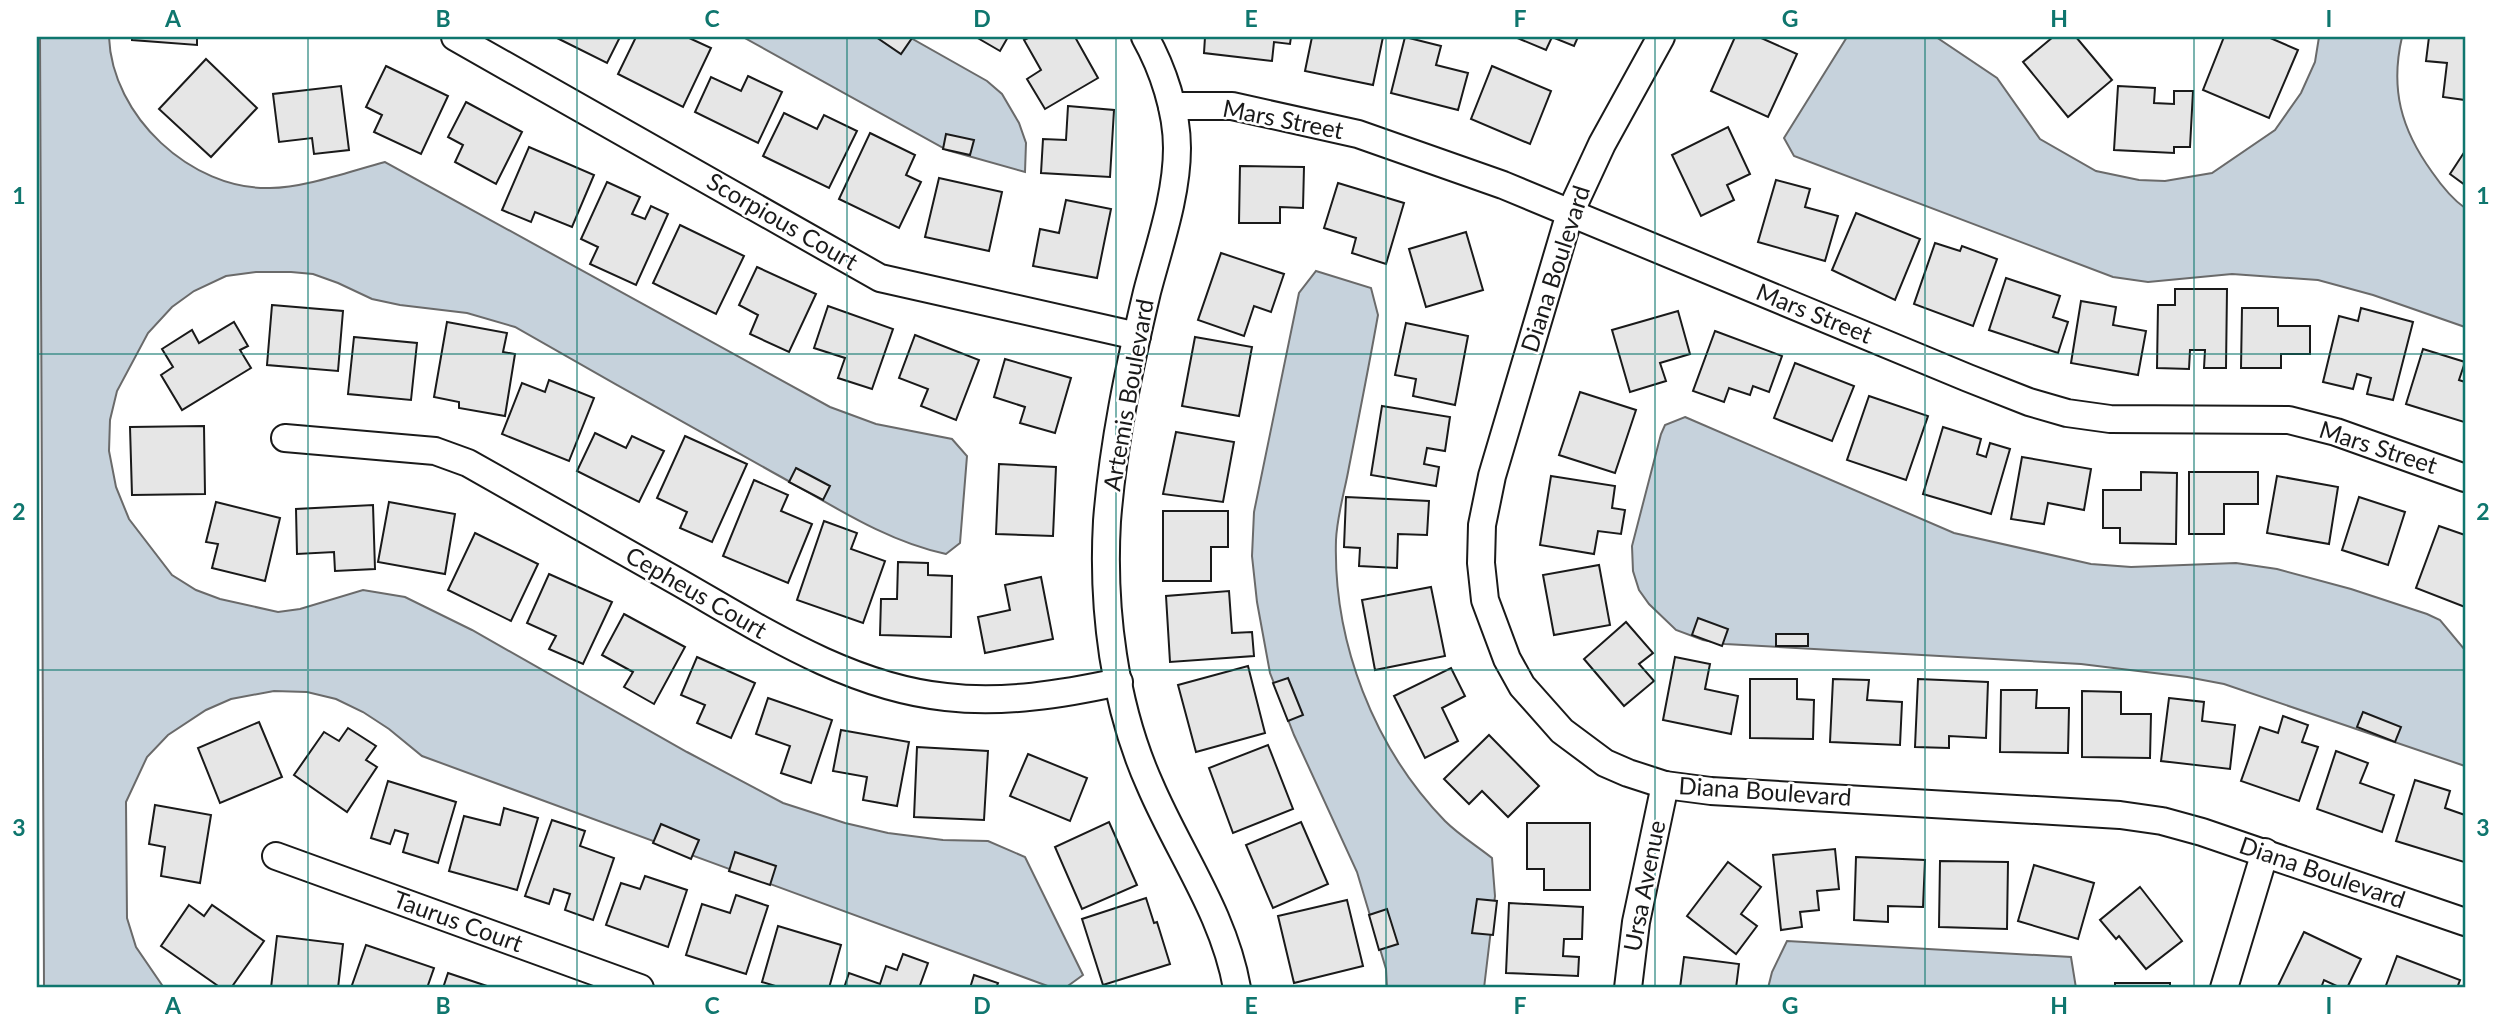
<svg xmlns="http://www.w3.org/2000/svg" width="2502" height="1025" font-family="Lato,sans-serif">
<rect width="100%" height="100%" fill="#fff"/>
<g fill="#c6d2dc" stroke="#6a6a6a" stroke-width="2">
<path d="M40,37H109C112,116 191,190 270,188C304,188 351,171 385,162L830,407L876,424L952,439L967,456L960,543L946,554C884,541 829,503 774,473C688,425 601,376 515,327L467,313L400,305L372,299L338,283L313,274L291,272H256L226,276L194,291L172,307L148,333L117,391L110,420L109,451L116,487L129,519L172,575L196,590L220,599L278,612L300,609L363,590L405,597L472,630L687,752L783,803L845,823L888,833L943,840L988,841L1025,857L1083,975L1065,988H1053L422,756L389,729L363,712L336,699L307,692L274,691L231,699L206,710L168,735L147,757L126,802L127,918L136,947L164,988H44Z"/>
<polygon points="743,37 909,37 987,81 1002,94 1019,123 1026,143 1025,172 947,150"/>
<path d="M1847,37H1936L1997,78L2040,139L2096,171L2139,180L2165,181L2212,173L2275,130L2301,93L2315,62L2319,37H2402C2390,89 2401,129 2432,172C2441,185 2452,199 2465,208V327L2373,295L2318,280L2232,274L2148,282L2113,277L1794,156L1784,138Z"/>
<path d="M1316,271L1371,288L1378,315C1369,366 1359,416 1349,467C1345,490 1337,516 1336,540C1333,642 1374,748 1445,821C1459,835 1477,846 1492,858L1495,896L1484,988H1387L1386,969L1357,872L1294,735L1270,673L1257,602L1252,556L1254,512L1299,293Z"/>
<polygon points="1685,417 1954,533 2091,564 2131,567 2236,563 2277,569 2351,589 2427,614 2440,620 2465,650 2465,766 2224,684 2187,677 2081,664 1725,644 1703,640 1676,630 1649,604 1639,590 1633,571 1632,546 1661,434 1665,425"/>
<polygon points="1787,941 2071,957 2076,988 1768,988 1772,972"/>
</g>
<g fill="#e6e6e6" stroke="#1a1a1a" stroke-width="2">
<polygon points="132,37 197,37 197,45 132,40"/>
<polygon points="555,37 620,37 607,63"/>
<polygon points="636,37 687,37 711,48 683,107 618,74"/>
<polygon points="876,37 911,37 912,38 901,54"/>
<polygon points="976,37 1008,37 1000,51"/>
<polygon points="1030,37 1075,37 1098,78 1045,109 1027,79 1041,70 1024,40"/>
<polygon points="1205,37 1291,37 1290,44 1274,42 1272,61 1204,53"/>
<polygon points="1312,37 1383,37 1373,85 1305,71"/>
<polygon points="1405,37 1441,46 1436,65 1468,73 1458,110 1391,93"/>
<polygon points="1515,37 1578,37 1574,46 1552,37 1546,50"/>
<polygon points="1735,37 1759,37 1797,54 1768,117 1711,91"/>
<polygon points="2053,37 2076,37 2112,80 2068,117 2023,62"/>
<polygon points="2224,37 2268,37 2298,50 2269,118 2203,90"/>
<polygon points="2429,37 2465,37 2465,100 2443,97 2447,63 2426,61"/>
<polygon points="206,59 257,108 211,157 159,109"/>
<polygon points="386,66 448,96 421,154 374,132 382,115 366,107"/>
<polygon points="1492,66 1551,91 1530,144 1471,119"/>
<polygon points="748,76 782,92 758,143 695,112 711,77 741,91"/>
<polygon points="341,86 349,150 314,154 312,138 279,142 273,94"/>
<polygon points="2118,86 2155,88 2154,103 2174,104 2174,91 2193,91 2190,147 2174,147 2174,153 2114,150"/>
<polygon points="466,102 522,132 496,184 455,162 463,145 448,137"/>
<polygon points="1068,106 1114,110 1110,177 1041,173 1043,139 1066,140"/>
<polygon points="784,113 817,129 824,115 857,131 829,188 763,156"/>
<polygon points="1728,127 1750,174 1727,185 1734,200 1701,216 1672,155"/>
<polygon points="870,133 915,155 906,175 921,182 899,228 839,199"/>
<polygon points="946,134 974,140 970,155 943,149"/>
<polygon points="529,147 594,175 572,227 535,212 531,222 502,210"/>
<polygon points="2465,151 2465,185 2450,174"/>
<polygon points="1240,166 1304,167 1303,208 1280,207 1280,223 1239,223"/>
<polygon points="939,178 1002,192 989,251 925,237"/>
<polygon points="1776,180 1810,189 1805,207 1838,216 1825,261 1758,242"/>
<polygon points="607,182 640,197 632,214 645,219 651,206 668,214 636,285 590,264 598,247 581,239"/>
<polygon points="1338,183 1404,203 1386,264 1352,253 1356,238 1324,228"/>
<polygon points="1066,200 1111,209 1097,278 1033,266 1040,229 1059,233"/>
<polygon points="1856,213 1920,239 1895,300 1832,270"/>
<polygon points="680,225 744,256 716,314 653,283"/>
<polygon points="1466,232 1483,290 1426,307 1409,249"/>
<polygon points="1935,243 1960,251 1962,246 1997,259 1973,326 1914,304"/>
<polygon points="1221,253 1284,274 1271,312 1254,306 1244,336 1198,320"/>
<polygon points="757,267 816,294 789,352 750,334 758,315 739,305"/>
<polygon points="2006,278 2060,296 2053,317 2068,322 2058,353 1989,330"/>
<polygon points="2175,289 2227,289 2226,368 2204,368 2205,350 2190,350 2189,369 2157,368 2158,305 2175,305"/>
<polygon points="2081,301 2116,307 2113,325 2146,331 2138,375 2071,363"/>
<polygon points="272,305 343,311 338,371 267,365"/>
<polygon points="828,306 893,329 872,389 838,378 845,358 814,348"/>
<polygon points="2242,308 2278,308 2278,326 2310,326 2310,354 2281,354 2281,368 2241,368"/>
<polygon points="2361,308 2413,322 2393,400 2367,394 2371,378 2357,374 2353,389 2323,382 2339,316 2358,321"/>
<polygon points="1678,311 1690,354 1660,363 1666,381 1630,392 1612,330"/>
<polygon points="234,322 248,346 240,350 251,368 182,410 161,375 173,367 162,349 192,330 199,343"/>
<polygon points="447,322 507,333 503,352 515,354 505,416 459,408 459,402 434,397"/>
<polygon points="1406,323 1468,336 1455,405 1413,396 1416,379 1395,375"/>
<polygon points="1715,331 1782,356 1769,392 1753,386 1750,395 1729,388 1724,402 1693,391"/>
<polygon points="915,335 979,360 956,420 921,406 928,389 899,378"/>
<polygon points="354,337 417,343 411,400 348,394"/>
<polygon points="1195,337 1252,347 1239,416 1182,406"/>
<polygon points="2423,349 2465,362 2459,380 2465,382 2464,422 2406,404"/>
<polygon points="1005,359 1071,378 1055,433 1020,423 1025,407 994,397"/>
<polygon points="1795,363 1854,386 1832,441 1774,418"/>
<polygon points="549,380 594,398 569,461 502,434 522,383 545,392"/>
<polygon points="1580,392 1636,410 1615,473 1559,455"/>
<polygon points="1869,396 1928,416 1906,480 1847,460"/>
<polygon points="1382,406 1450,417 1445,451 1427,448 1424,464 1439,467 1436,486 1371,475"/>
<polygon points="204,426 205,494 132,495 130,427"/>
<polygon points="1943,427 1981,439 1977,454 1986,457 1990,443 2010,449 1991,514 1923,494"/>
<polygon points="1176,432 1234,442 1223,502 1163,494"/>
<polygon points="595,433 626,448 632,436 664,451 639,502 577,471"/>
<polygon points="685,436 747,464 712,542 680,528 687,512 657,498"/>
<polygon points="2022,457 2091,469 2084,510 2048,503 2044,524 2011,519"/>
<polygon points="999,464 1056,467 1053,536 996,534"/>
<polygon points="796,468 830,486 823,500 789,482"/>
<polygon points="2141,472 2177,473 2176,544 2120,543 2120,528 2103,528 2103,490 2141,490"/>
<polygon points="2189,472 2258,472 2258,504 2224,504 2224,534 2189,534"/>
<polygon points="1551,476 1615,486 1612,508 1625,510 1621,534 1598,531 1594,554 1540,545"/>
<polygon points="2277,476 2338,487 2329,544 2267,533"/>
<polygon points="754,480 788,495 781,511 812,524 788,583 723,556"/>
<polygon points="1346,497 1429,501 1427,535 1398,534 1397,568 1359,566 1360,548 1344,547"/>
<polygon points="2359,497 2405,512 2388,565 2342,550"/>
<polygon points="216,502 280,518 265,581 212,568 218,544 206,542"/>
<polygon points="389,502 455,514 445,574 378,562"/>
<polygon points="373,505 375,569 335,571 334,552 297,554 296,509"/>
<polygon points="1163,511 1228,511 1228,547 1211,547 1211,581 1163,581"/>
<polygon points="824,521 857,533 851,549 885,561 863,623 797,600"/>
<polygon points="2439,526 2465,535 2465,607 2416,588"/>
<polygon points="475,533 538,564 511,621 448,590"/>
<polygon points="898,562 928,563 928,575 952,576 951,637 880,635 881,599 897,599"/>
<polygon points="1599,565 1610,625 1554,635 1543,575"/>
<polygon points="549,574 612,602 583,664 549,649 556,636 527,623"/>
<polygon points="1041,577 1053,639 985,653 978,617 1010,610 1005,585"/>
<polygon points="1431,587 1445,656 1375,670 1362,600"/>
<polygon points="1229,591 1232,633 1252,632 1254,656 1170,662 1166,596"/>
<polygon points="624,614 685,647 654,704 624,687 633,672 602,655"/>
<polygon points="1698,618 1728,629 1722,646 1692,635"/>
<polygon points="1626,622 1653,653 1639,664 1654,681 1624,706 1584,659"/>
<rect x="1776" y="634" width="32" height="12"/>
<polygon points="697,657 755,683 731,738 697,723 705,705 681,695"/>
<polygon points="1675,657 1710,664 1705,689 1738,696 1731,734 1663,720"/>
<polygon points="1248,666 1265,733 1196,752 1178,685"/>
<polygon points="1451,668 1465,696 1442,708 1458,741 1425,758 1394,696"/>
<polygon points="1288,678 1303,715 1288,721 1273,683"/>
<polygon points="1750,679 1797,679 1797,699 1814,700 1813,739 1750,738"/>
<polygon points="1833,679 1869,680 1867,700 1902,702 1900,745 1830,742"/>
<polygon points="1918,679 1988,682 1986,738 1949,736 1949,748 1915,747"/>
<polygon points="2001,690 2037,690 2036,708 2069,708 2068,753 2000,752"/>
<polygon points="2082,691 2121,692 2121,714 2151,714 2150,758 2082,757"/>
<polygon points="768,698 832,720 811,783 781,773 790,746 756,734"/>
<polygon points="2169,698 2204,702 2202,721 2235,725 2230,769 2161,761"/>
<polygon points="2363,712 2401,727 2395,742 2357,727"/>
<polygon points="2283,716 2308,725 2302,742 2318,747 2299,801 2241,781 2260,727 2278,733"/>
<polygon points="259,722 282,777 220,803 198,748"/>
<polygon points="348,728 376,746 366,760 377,767 347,812 294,775 324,732 339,741"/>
<polygon points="841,730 909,742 897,806 863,800 867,777 833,771"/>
<polygon points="1489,735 1539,786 1508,817 1482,791 1469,804 1444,779"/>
<polygon points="1268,745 1293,809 1233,833 1209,768"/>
<polygon points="917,747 988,751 984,820 914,817"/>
<polygon points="2336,751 2368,763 2360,783 2394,795 2382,832 2317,809"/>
<polygon points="1028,754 1087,778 1070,821 1010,796"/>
<polygon points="2415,780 2450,791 2445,808 2465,815 2464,862 2396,841"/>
<polygon points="388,781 456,802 438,863 403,852 408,834 395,830 390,844 371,838"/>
<polygon points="155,805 211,815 200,883 161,876 165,847 149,844"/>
<polygon points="504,808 538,818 517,890 449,871 464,816 500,825"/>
<polygon points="552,820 585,831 580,846 614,858 593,920 565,910 570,894 554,889 549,904 525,896"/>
<polygon points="1109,822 1137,885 1082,909 1055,847"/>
<polygon points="1301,822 1328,884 1273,908 1246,845"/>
<polygon points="1527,823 1590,823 1590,890 1544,890 1544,869 1527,869"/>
<polygon points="661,824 699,840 691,859 653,843"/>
<polygon points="1835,849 1839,889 1817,891 1819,910 1800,912 1802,927 1781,930 1773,855"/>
<polygon points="735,852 776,866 770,885 729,871"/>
<polygon points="1856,857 1925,860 1923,907 1888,906 1888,922 1854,920"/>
<polygon points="1940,861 2008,862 2007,929 1939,927"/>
<polygon points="1728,862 1761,887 1741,914 1757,926 1736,954 1687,916"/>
<polygon points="2034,865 2094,883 2078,939 2018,921"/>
<polygon points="645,876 687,890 668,947 606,925 621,883 640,889"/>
<polygon points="2140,887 2182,941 2146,969 2119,936 2116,939 2100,920"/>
<polygon points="736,895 768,906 746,974 686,955 702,904 730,913"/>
<polygon points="1146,898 1154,923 1157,922 1170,964 1103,985 1082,919"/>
<polygon points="1477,899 1497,901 1493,935 1472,933"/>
<polygon points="1347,900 1363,966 1294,983 1278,916"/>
<polygon points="1509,903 1583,907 1582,939 1564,939 1563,956 1579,957 1578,976 1506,973"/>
<polygon points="189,905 204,916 212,905 264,941 231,988 221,988 161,946"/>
<polygon points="1387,909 1398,944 1379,950 1369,915"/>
<polygon points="778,926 841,945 829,988 782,988 762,982"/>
<polygon points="2304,932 2361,959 2347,988 2341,988 2324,980 2321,988 2277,988"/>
<polygon points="277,936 343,944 338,988 271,988"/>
<polygon points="366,945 434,968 427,988 351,988"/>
<polygon points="903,954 928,963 919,988 844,988 849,973 880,984 886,966 897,970"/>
<polygon points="2397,956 2460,980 2457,988 2385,988"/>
<polygon points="1684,957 1739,964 1736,988 1680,988"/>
<polygon points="448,973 493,988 443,988"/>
<polygon points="974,975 998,983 996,988 970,988"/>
<rect x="2115" y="983" width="55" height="5"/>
</g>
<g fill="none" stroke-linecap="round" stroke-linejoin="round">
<defs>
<g id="minor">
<polyline points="455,37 880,278 1137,336"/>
<path d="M1145,37C1163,69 1177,111 1177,148C1177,196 1159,246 1147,292C1129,368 1113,444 1107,521C1102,608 1114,705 1150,785C1179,853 1224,914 1237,988"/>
<polyline points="1661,37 1602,144 1570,213 1492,476 1482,525 1481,563 1485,600 1507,659 1522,686 1562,731 1605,763 1628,773 1665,785 1711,791 2120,815 2162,821 2202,832 2465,922"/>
<polyline points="1172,106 1232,106 1358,134 1503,185 1968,378 2029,402 2067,413 2110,419 2289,420 2336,432 2465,478"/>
<path d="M285,438L435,451L468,463C538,503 609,543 680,583C762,630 849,687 946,697C1003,704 1063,694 1119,682"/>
<polyline points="276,856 640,988"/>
<polyline points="1628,988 1636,922 1665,785"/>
<polyline points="2224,988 2265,852"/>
</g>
</defs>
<use href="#minor" stroke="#1a1a1a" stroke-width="30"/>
<use href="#minor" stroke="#fff" stroke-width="26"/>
</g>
<path fill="none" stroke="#0f766e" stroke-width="2" stroke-opacity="0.55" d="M308,37V988M577,37V988M847,37V988M1116,37V988M1386,37V988M1655,37V988M1925,37V988M2194,37V988M37,354H2465M37,670H2465"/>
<g text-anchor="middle" stroke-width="5" stroke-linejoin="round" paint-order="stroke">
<g font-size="24" fill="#1a1a1a" stroke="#fff">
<text transform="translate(1283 120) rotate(11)" y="8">Mars Street</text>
<text transform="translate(782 222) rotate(30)" y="8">Scorpious Court</text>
<text transform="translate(1556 269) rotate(-72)" y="8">Diana Boulevard</text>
<text transform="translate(1814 314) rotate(22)" y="8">Mars Street</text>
<text transform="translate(1129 395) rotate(-80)" y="8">Artemis Boulevard</text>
<text transform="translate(2378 448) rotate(18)" y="8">Mars Street</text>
<text transform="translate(696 593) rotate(30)" y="8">Cepheus Court</text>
<text transform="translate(1765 792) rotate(4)" y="8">Diana Boulevard</text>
<text transform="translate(2322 873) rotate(19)" y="8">Diana Boulevard</text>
<text transform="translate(1645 886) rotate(-79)" y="8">Ursa Avenue</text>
<text transform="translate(458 922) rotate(20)" y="8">Taurus Court</text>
</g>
</g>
<rect width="2502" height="1025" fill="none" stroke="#ffffff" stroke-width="77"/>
<rect x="38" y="38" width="2426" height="948" fill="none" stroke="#0f766e" stroke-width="2.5"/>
<g font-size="23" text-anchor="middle" font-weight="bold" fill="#0f766e">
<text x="173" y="27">A</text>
<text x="443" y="27">B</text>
<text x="712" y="27">C</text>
<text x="982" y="27">D</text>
<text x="1251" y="27">E</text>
<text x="1520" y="27">F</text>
<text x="1790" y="27">G</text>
<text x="2059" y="27">H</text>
<text x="2329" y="27">I</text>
<text x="19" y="204">1</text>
<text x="2483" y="204">1</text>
<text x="19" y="520">2</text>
<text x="2483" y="520">2</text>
<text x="19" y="836">3</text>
<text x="2483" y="836">3</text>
<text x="173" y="1014">A</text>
<text x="443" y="1014">B</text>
<text x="712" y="1014">C</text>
<text x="982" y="1014">D</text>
<text x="1251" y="1014">E</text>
<text x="1520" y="1014">F</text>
<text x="1790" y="1014">G</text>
<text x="2059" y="1014">H</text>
<text x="2329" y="1014">I</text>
</g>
</svg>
